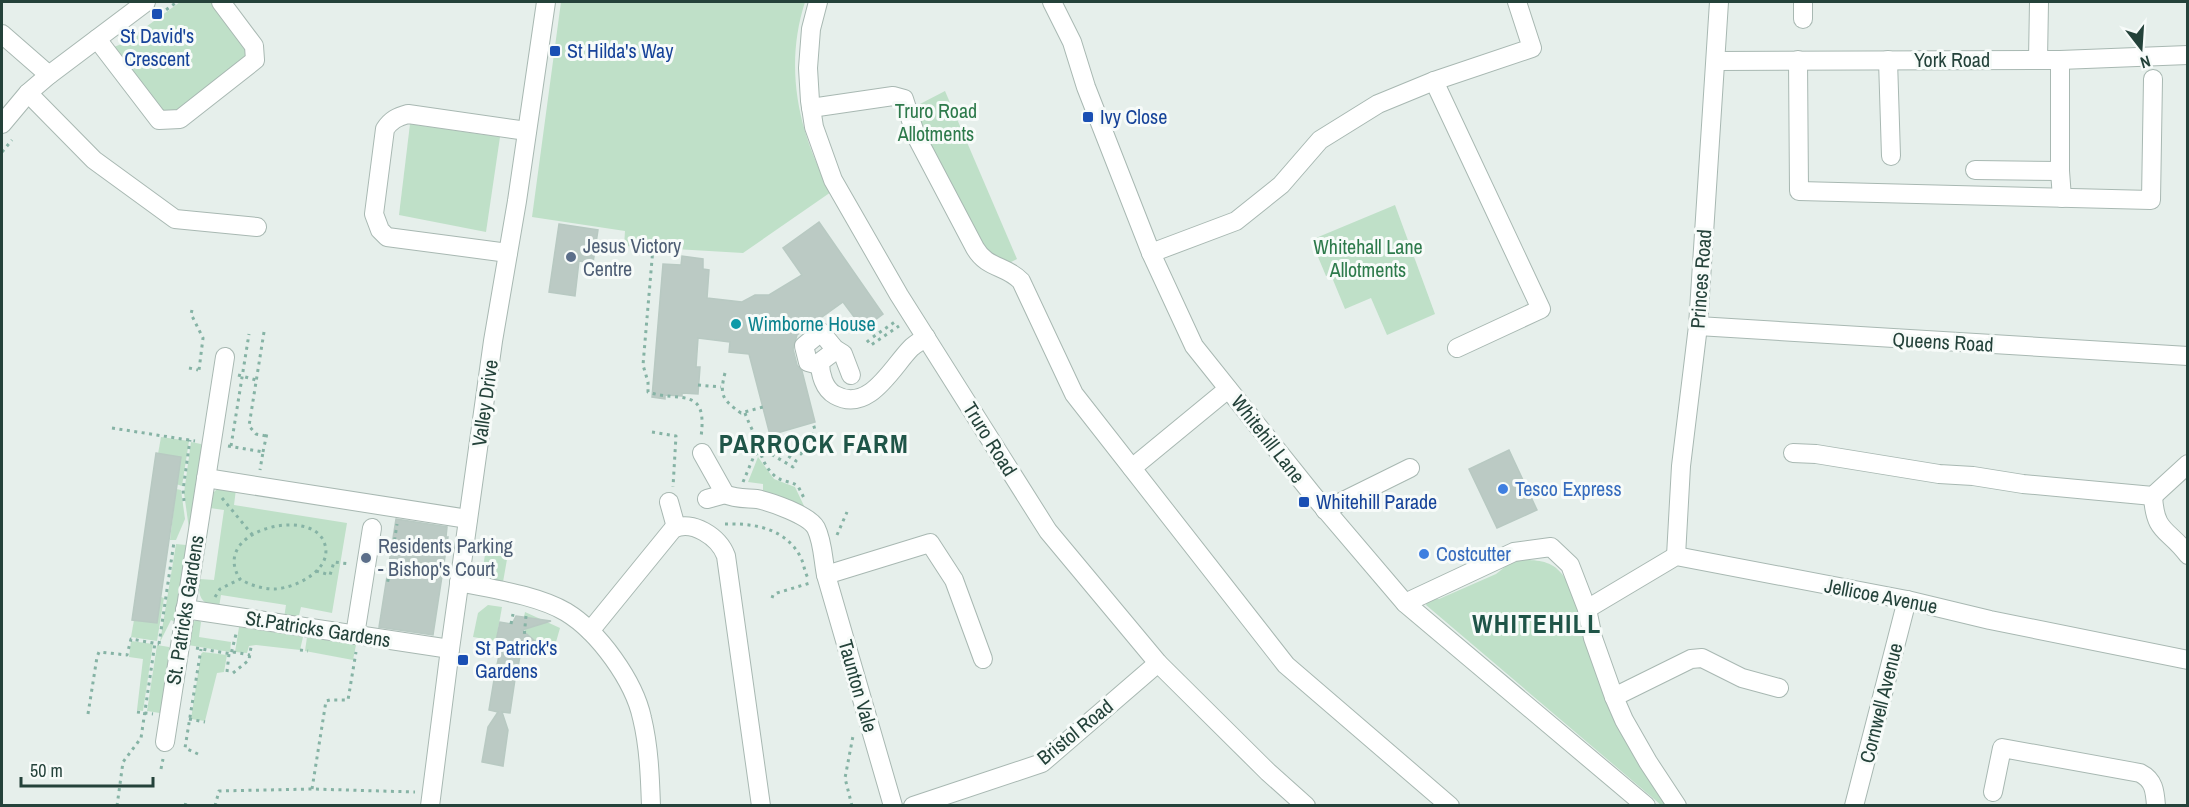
<svg xmlns="http://www.w3.org/2000/svg" width="2189" height="807" font-family="'Archivo Narrow',sans-serif">
<rect width="100%" height="100%" fill="#e6efeb"/>
<g fill="#bfe0c8">
<polygon points="180,2 218,2 246,41 247,55 182,110 169,112 156,108 109,49 124,43"/>
<path d="M561,2H805C784,67 798,133 831,192L743,253L624,246L625,231L532,217Z"/>
<polygon points="945,91 1017,259 1003,266 992,263 913,116 920,104"/>
<polygon points="410,124 500,137 486,232 399,215"/>
<polygon points="1395,205 1435,314 1387,335 1371,298 1345,309 1331,275 1326,276 1311,240"/>
<polygon points="161,437 189,441 182,486 176,484 158,454"/>
<polygon points="191,442 201,444 202,447 191,543 184,493"/>
<polygon points="758,457 774,479 795,487 805,508 782,497 763,492 763,484 748,482"/>
<path d="M219,487L236,489L234,505L347,523L332,613L301,607L298,620L284,618L286,605L221,595L219,607C201,605 197,596 200,579L214,580L224,510L210,508L212,494Z"/>
<polygon points="176,489 181,490 185,519 176,540 170,540"/>
<polygon points="176,544 186,545 187,548 175,622 171,620 160,642"/>
<path d="M487,545L509,548L503,582C478,576 483,567 487,545Z"/>
<path d="M1521,560C1536,560 1551,560 1562,574C1587,607 1596,667 1610,707C1622,743 1648,774 1669,805H1661L1426,605L1429,598L1439,599L1496,574L1510,563Z"/>
<polygon points="161,597 164,598 157,641 131,637 134,620"/>
<polygon points="488,605 502,607 496,641 473,637 478,613"/>
<polygon points="525,612 560,628 554,649 548,651 522,645 527,618 524,617"/>
<polygon points="198,620 201,622 199,637 231,642 230,652 188,645 192,622"/>
<polygon points="239,627 303,637 300,650 256,645 249,646 247,653 235,652"/>
<polygon points="307,637 356,645 353,660 305,651"/>
<polygon points="131,641 153,644 143,711 137,710 143,659 129,657"/>
<polygon points="157,645 169,647 171,650 166,714 147,711"/>
<polygon points="203,652 227,655 224,672 217,673 205,721 191,719 201,654"/>
</g>
<g fill="#bbcac4" stroke="#b8c9c2" stroke-width="1.5">
<polygon points="819,222 883,314 863,329 843,302 797,335 793,349 797,365 802,371 815,422 770,435 749,354 729,352 730,342 698,338 696,367 700,367 698,394 682,393 682,396 665,395 665,399 652,397 663,264 681,265 682,256 703,259 703,269 709,270 707,298 742,302 755,295 769,295 802,275 783,248"/>
<polygon points="559,224 598,230 593,263 579,261 575,296 549,292"/>
<polygon points="1509,450 1537,510 1497,528 1469,469"/>
<polygon points="156,453 181,457 157,623 132,620"/>
<polygon points="396,519 447,527 446,537 448,537 433,635 379,627"/>
<polygon points="516,616 551,621 522,630 543,648 522,645 518,667 517,666 510,713 502,712 508,730 503,766 482,762 488,727 498,712 489,710 495,674 502,642 496,641 500,622 512,624"/>
</g>
<g fill="none" stroke-linecap="round" stroke-linejoin="round">
<defs>
<g id="minor">
<polyline points="818,2 811,29 808,68 810,101 814,127 833,180 899,295 1048,531 1158,663 1268,772 1306,806"/>
<polyline points="1052,2 1072,42 1086,87 1151,253 1194,346 1313,495 1405,603 1646,806"/>
<polyline points="1803,2 1803,19"/>
<polyline points="2,34 49,75"/>
<polyline points="97,39 159,120 180,119 255,60 254,46 221,2"/>
<polyline points="1798,60 1799,191 2151,200 2153,79"/>
<polyline points="1888,60 1891,156"/>
<polyline points="2038,60 2039,2"/>
<polyline points="2060,60 2060,171 2062,198"/>
<polyline points="1716,61 2060,60 2188,55"/>
<polyline points="1434,81 1541,309 1457,348"/>
<polyline points="28,93 94,160 175,219 257,227"/>
<path d="M811,108L893,96L904,99L916,136L975,248C987,269 1006,265 1021,281L1074,394L1286,665L1450,806"/>
<polyline points="2,124 28,93 49,75 146,2"/>
<polyline points="1975,170 2060,171"/>
<path d="M508,253L387,237L380,230L374,214L385,129C391,120 397,117 408,114L527,131"/>
<polyline points="1151,253 1236,221 1281,185 1320,140 1378,104 1434,81 1532,48 1517,2"/>
<polyline points="1698,326 2188,356"/>
<path d="M836,350L820,362C820,374 824,389 835,395C869,414 892,367 911,348C915,344 921,341 926,337"/>
<polyline points="819,365 808,362 804,346 821,332 835,349 843,354 851,375"/>
<path d="M702,453L725,494C735,499 746,498 757,499C771,502 809,515 816,528C823,542 823,560 826,575L893,806"/>
<polyline points="1793,453 1816,454 1939,474 1973,476 2023,484 2153,496 2188,464"/>
<polyline points="1132,468 1228,389"/>
<polyline points="206,478 468,519"/>
<path d="M2153,496C2155,534 2168,528 2188,555"/>
<polyline points="707,499 725,494"/>
<polyline points="669,502 676,527"/>
<polyline points="1325,510 1410,468"/>
<polyline points="1676,556 1681,466 1698,326 1719,2"/>
<polyline points="826,575 930,543 954,580 983,659"/>
<path d="M459,582C492,589 537,595 566,612C599,632 634,681 642,718C649,747 650,777 651,806"/>
<polyline points="1405,603 1514,552 1551,547 1570,565 1587,609 1593,638 1614,697 1624,720 1648,762 1677,806"/>
<polyline points="185,609 450,649"/>
<polyline points="1587,609 1676,556 1907,600 1990,620 2188,660"/>
<path d="M590,631L673,529C692,519 719,537 726,556L761,806"/>
<polyline points="355,635 372,528"/>
<polyline points="1614,697 1691,659 1702,658 1742,678 1779,688"/>
<polyline points="165,742 225,357"/>
<path d="M1993,792L2002,748L2140,773C2154,780 2155,791 2156,806"/>
<polyline points="430,806 450,649 493,341 517,201 546,2"/>
<polyline points="913,806 1042,763 1158,663"/>
<polyline points="1854,806 1907,600"/>
</g>
</defs>
<use href="#minor" stroke="#a8b8b2" stroke-width="20"/>
<g stroke="#86b3a5" stroke-width="3" stroke-dasharray="3 4.5" stroke-linecap="butt">
<polyline points="160,14 177,2"/>
<polyline points="2,152 12,140"/>
<path d="M653,248L643,365L648,382V392C680,403 708,385 701,437"/>
<polyline points="192,310 191,314 203,338 199,370"/>
<polyline points="264,332 249,426 256,434 266,436"/>
<polyline points="873,337 896,321"/>
<polyline points="867,340 871,345 899,326"/>
<polyline points="189,368 198,370"/>
<path d="M725,373C719,396 723,400 741,413L763,407"/>
<polyline points="238,375 256,380"/>
<polyline points="698,385 721,387"/>
<path d="M745,413C748,422 753,430 756,439C761,454 763,466 776,477C783,482 791,481 798,486L804,498"/>
<polyline points="112,428 195,441"/>
<polyline points="652,432 676,436 673,487"/>
<polyline points="228,446 263,452 260,470"/>
<polyline points="231,446 249,334"/>
<polyline points="758,450 764,450 793,467 796,461 770,444 775,440 801,454 815,430 813,423"/>
<polyline points="263,452 267,433"/>
<polyline points="743,482 754,456 759,452"/>
<polyline points="222,498 255,538"/>
<polyline points="184,501 183,490 190,440"/>
<path d="M725,524C753,523 785,528 800,556C804,563 804,571 808,578"/>
<polyline points="837,535 847,512"/>
<polyline points="384,569 390,570 387,585"/>
<polyline points="390,570 397,524"/>
<polyline points="316,571 330,575 334,562 350,564"/>
<path d="M215,597L220,589L240,579C209,531 310,506 324,542C335,569 296,588 275,589C262,589 250,585 240,579"/>
<polyline points="772,598 773,595 777,593 810,583"/>
<polyline points="526,616 524,638 528,639"/>
<polyline points="511,624 513,614"/>
<polyline points="159,644 174,542"/>
<polyline points="196,648 231,654 236,634"/>
<polyline points="300,650 308,651"/>
<polyline points="233,652 250,655"/>
<polyline points="227,672 229,654"/>
<polyline points="233,673 249,660 251,647"/>
<polyline points="137,712 153,714"/>
<polyline points="88,714 97,657 99,652 127,655 131,639 159,644"/>
<polyline points="189,719 205,722"/>
<polyline points="198,754 185,748 201,649"/>
<polyline points="161,769 163,759"/>
<polyline points="312,789 326,701 330,700 348,700 356,652"/>
<polyline points="117,806 123,762 141,738 155,643"/>
<polyline points="185,806 186,802"/>
<polyline points="215,806 219,791 312,789 415,792"/>
<polyline points="852,806 845,778 853,736"/>
</g>
<use href="#minor" stroke="#fff" stroke-width="18"/>
</g>
<g fill="#1a4fb4" stroke="#f7fbf9" stroke-width="2">
<rect x="151" y="8" width="12" height="12" rx="3"/>
<rect x="549" y="45" width="12" height="12" rx="3"/>
<rect x="1082" y="111" width="12" height="12" rx="3"/>
<rect x="1298" y="496" width="12" height="12" rx="3"/>
<rect x="457" y="654" width="12" height="12" rx="3"/>
</g>
<g fill="#5c6f8a" stroke="#f7fbf9" stroke-width="2">
<circle cx="571" cy="257" r="6"/>
<circle cx="366" cy="558" r="6"/>
</g>
<circle fill="#0f9aa8" stroke="#f7fbf9" stroke-width="2" cx="736" cy="324" r="6"/>
<g fill="#3f7fe0" stroke="#f7fbf9" stroke-width="2">
<circle cx="1503" cy="489" r="6"/>
<circle cx="1424" cy="554" r="6"/>
</g>
<g text-anchor="middle" stroke-width="6" stroke-linejoin="round" paint-order="stroke">
<g font-size="20" fill="#164399" stroke="#f7fbf9" text-anchor="start">
<text x="157" y="43" text-anchor="middle">St David's<tspan x="157" dy="23">Crescent</tspan></text>
<text x="567" y="58">St Hilda's Way</text>
<text x="1100" y="124">Ivy Close</text>
<text x="1316" y="509">Whitehill Parade</text>
<text x="475" y="655">St Patrick's<tspan x="475" dy="23">Gardens</tspan></text>
</g>
<g font-size="20" fill="#24423a" stroke="#f7fbf9">
<text x="1952" y="67">York Road</text>
<text transform="translate(1701 279) rotate(-86)" y="7">Princes Road</text>
<text transform="translate(1943 342) rotate(3)" y="7">Queens Road</text>
<text transform="translate(485 403) rotate(-82)" y="7">Valley Drive</text>
<text transform="translate(990 439) rotate(58)" y="7">Truro Road</text>
<text transform="translate(1268 439) rotate(52)" y="7">Whitehill Lane</text>
<text transform="translate(1881 596) rotate(11)" y="7">Jellicoe Avenue</text>
<text transform="translate(185 610) rotate(-81)" y="7">St. Patricks Gardens</text>
<text transform="translate(318 629) rotate(9)" y="7">St.Patricks Gardens</text>
<text transform="translate(858 686) rotate(74)" y="7">Taunton Vale</text>
<text transform="translate(1881 703) rotate(-76)" y="7">Cornwell Avenue</text>
<text transform="translate(1075 732) rotate(-39)" y="7">Bristol Road</text>
</g>
<g font-size="20" fill="#2d7a4b" stroke="#f7fbf9">
<text x="936" y="118">Truro Road<tspan x="936" dy="23">Allotments</tspan></text>
<text x="1368" y="254">Whitehall Lane<tspan x="1368" dy="23">Allotments</tspan></text>
</g>
<g font-size="20" fill="#4e5e75" stroke="#f7fbf9" text-anchor="start">
<text x="583" y="253">Jesus Victory<tspan x="583" dy="23">Centre</tspan></text>
<text x="378" y="553">Residents Parking<tspan x="378" dy="23">- Bishop's Court</tspan></text>
</g>
<g font-size="20" fill="#0d838f" stroke="#f7fbf9" text-anchor="start">
<text x="748" y="331">Wimborne House</text>
</g>
<g font-size="20" fill="#366cbe" stroke="#f7fbf9" text-anchor="start">
<text x="1515" y="496">Tesco Express</text>
<text x="1436" y="561">Costcutter</text>
</g>
<g font-size="26" font-weight="bold" letter-spacing="1.5" fill="#1f5548" stroke="#f7fbf9">
<text x="814" y="453">PARROCK FARM</text>
<text x="1537" y="633">WHITEHILL</text>
</g>
</g>
<rect width="2189" height="807" fill="none" stroke="#24423a" stroke-width="6"/>
<g transform="translate(2141 48) rotate(163)" stroke="#f7fbf9" stroke-width="4.5" paint-order="stroke">
<path d="M0-4.5L10 22L0 15L-10 22Z" fill="#24423a"/>
<text y="-9" font-size="16" font-weight="bold" text-anchor="middle" fill="#24423a">N</text>
</g>
<path d="M21 777v9h132v-9" fill="none" stroke="#24423a" stroke-width="3"/>
<text x="30" y="777" font-size="18" fill="#24423a" stroke="#f7fbf9" stroke-width="4.5" paint-order="stroke">50 m</text>
</svg>
